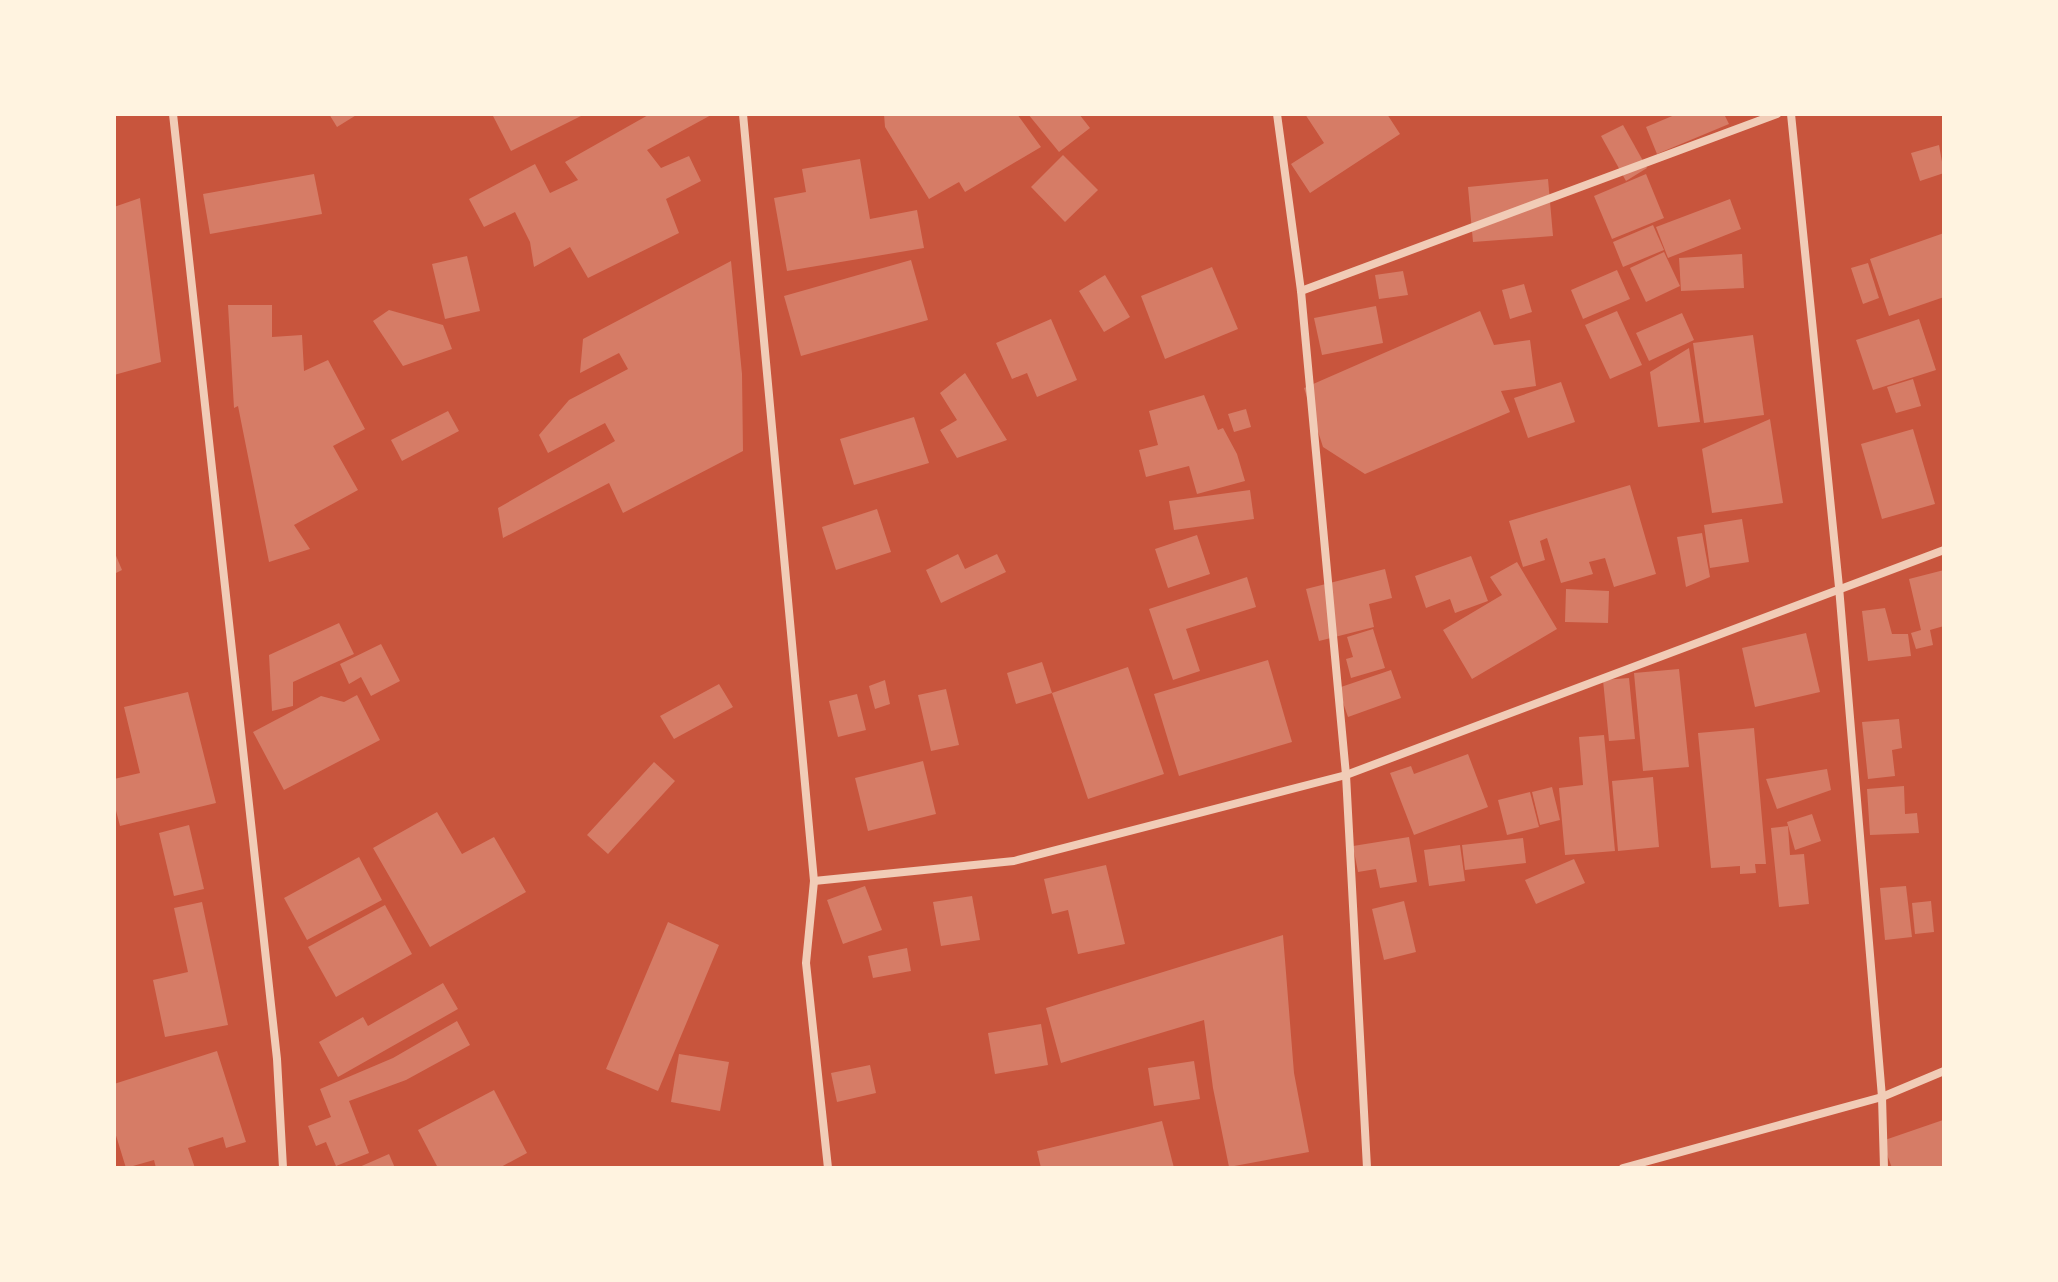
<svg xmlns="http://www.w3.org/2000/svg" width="2058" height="1282" font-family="'Exo 2',sans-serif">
<rect width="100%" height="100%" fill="#c8553d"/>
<g fill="#d67c66">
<polygon points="329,114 358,114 337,127"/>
<polygon points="492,114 585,114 511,151"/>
<polygon points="650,114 713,114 647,150 661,168 689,156 701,181 666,199 679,233 588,278 570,247 534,267 530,242 515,212 484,227 469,199 535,164 550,193 578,180 565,162"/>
<polygon points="884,114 1017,114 1041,147 965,192 959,182 929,199 885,127"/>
<polygon points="1028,114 1079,114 1090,128 1059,152"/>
<polygon points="1305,114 1387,114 1400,134 1310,193 1291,164 1324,143"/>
<polygon points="1677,114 1724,114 1729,124 1657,154 1646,127"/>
<polygon points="1623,125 1647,168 1626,181 1601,136"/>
<polygon points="1939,145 1944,173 1920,181 1911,153"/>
<polygon points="1063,155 1098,190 1065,222 1031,187"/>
<polygon points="860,159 870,219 917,210 924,248 787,271 774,198 806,192 802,169"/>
<polygon points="314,174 322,214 210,234 203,194"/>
<polygon points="1646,174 1664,218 1612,239 1594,196"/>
<polygon points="1548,179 1553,236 1473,242 1468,187"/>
<polygon points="140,198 161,362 114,375 114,207"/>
<polygon points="1730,199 1741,229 1668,258 1656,227"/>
<polygon points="1653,225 1664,250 1623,267 1613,242"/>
<polygon points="1944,233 1944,297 1889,316 1870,259"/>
<polygon points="1664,252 1680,286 1646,302 1630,268"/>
<polygon points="1742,254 1744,288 1681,291 1679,258"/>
<polygon points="467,256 480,311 445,319 432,264"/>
<polygon points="911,260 928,320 801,356 784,296"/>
<polygon points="731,261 742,374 743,451 623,513 609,483 503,538 498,508 615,441 605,423 548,453 539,435 569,400 628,369 619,353 580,373 583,339"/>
<polygon points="1868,263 1879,298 1863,304 1851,268"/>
<polygon points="1212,267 1238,329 1165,359 1141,296"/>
<polygon points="1617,270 1630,299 1583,319 1571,290"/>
<polygon points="1403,271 1408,295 1379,299 1375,275"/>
<polygon points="1105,275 1130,317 1104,332 1079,291"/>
<polygon points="1524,284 1532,312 1510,319 1502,290"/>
<polygon points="228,305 272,305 272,337 302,335 304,371 328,360 365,429 333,446 358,490 294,525 310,549 269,562 238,406 234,408"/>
<polygon points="1376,306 1383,343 1322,355 1314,318"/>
<polygon points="389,310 443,325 452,349 403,366 373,321"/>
<polygon points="1480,311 1494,345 1530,340 1536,386 1501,391 1510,412 1365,474 1323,447 1304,388"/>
<polygon points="1617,311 1642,365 1610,379 1585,325"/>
<polygon points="1682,313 1694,340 1649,361 1636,333"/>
<polygon points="1051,319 1077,380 1037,397 1027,373 1012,379 996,343"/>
<polygon points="1919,319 1936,370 1873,390 1856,340"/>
<polygon points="1753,335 1764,415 1704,423 1693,343"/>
<polygon points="1689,348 1700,422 1658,427 1650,372"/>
<polygon points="965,373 1007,440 957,458 940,430 957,420 940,393"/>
<polygon points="1913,379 1921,406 1896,413 1887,387"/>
<polygon points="1561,382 1575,422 1528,438 1514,398"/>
<polygon points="1204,395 1218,430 1223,428 1237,454 1245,481 1197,494 1189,466 1146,477 1139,450 1158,445 1149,411"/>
<polygon points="1246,409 1251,427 1234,432 1228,414"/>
<polygon points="448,411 459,431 402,461 391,440"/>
<polygon points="914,417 929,463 854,485 840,439"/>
<polygon points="1770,419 1783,503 1712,513 1702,449"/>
<polygon points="1913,429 1935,504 1882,519 1861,444"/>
<polygon points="1630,485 1656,574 1614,587 1605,558 1589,562 1593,574 1561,583 1547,538 1540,541 1545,560 1523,567 1509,521"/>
<polygon points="1250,490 1254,519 1174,530 1169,501"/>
<polygon points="877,509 891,552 836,570 822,527"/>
<polygon points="1742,519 1749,562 1710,568 1704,525"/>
<polygon points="1702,533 1710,577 1686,587 1677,537"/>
<polygon points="1197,535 1210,574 1168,588 1155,549"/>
<polygon points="114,551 122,570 114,574"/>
<polygon points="958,554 965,569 997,554 1006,572 941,603 926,570"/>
<polygon points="1471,556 1488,601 1455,613 1450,599 1426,608 1415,576"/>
<polygon points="1517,562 1557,629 1472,679 1443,630 1502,595 1490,577"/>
<polygon points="1385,569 1392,598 1369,604 1374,627 1319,641 1306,589"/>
<polygon points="1944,570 1944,626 1930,630 1933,645 1916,649 1911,633 1921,630 1909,579"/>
<polygon points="1247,577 1256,607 1186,629 1200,671 1173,680 1149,609"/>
<polygon points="1566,589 1609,591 1608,623 1565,622"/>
<polygon points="1885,608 1892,634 1908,634 1911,656 1868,661 1862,611"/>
<polygon points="339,623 354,654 293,682 293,706 272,711 269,655"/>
<polygon points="1373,629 1385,668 1351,678 1346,659 1353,657 1347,637"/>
<polygon points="1806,633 1820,692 1755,707 1742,648"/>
<polygon points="381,644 400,681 371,696 361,677 349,684 340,664"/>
<polygon points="1268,660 1292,742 1179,776 1154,694"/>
<polygon points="1042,662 1052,693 1016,704 1007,673"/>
<polygon points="1128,667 1164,774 1088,799 1052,693"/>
<polygon points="1679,669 1689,767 1643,771 1634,673"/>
<polygon points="1391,670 1401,698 1348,717 1338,688"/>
<polygon points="1629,678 1635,739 1609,741 1603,680"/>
<polygon points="885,680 890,704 875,709 869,686"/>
<polygon points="719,684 733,707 674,739 660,716"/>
<polygon points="946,689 959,745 931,751 918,695"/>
<polygon points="188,692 216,803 120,826 114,803 114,779 140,773 124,707"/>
<polygon points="857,694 866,730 838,737 829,701"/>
<polygon points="357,695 380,740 284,790 253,732 321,696 344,702"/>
<polygon points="1899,719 1902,748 1892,750 1895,776 1868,779 1862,722"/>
<polygon points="1754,728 1766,864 1755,864 1756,873 1740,874 1740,866 1711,868 1698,733"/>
<polygon points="1604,735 1615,851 1565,855 1559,788 1583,785 1579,737"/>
<polygon points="1468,754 1488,807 1414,835 1390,773 1411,766 1414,774"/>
<polygon points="923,761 936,814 868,831 855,778"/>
<polygon points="654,762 675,781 608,854 587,835"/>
<polygon points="1827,769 1831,790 1777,809 1766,779"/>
<polygon points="1653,777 1659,847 1618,851 1612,781"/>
<polygon points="1904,786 1905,814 1917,813 1919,833 1870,835 1867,789"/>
<polygon points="1552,787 1560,820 1540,825 1532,792"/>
<polygon points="1530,792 1539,827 1507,835 1498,800"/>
<polygon points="437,812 462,854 494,837 526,892 430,947 373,848"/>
<polygon points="1812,814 1821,841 1795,850 1787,822"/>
<polygon points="189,825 204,889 174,896 159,833"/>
<polygon points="1788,826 1790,855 1804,854 1809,904 1779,907 1771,828"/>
<polygon points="1409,837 1417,882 1380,888 1376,869 1358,872 1353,846"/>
<polygon points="1523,838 1526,863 1465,870 1462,845"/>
<polygon points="1460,845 1465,881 1429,886 1424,850"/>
<polygon points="359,857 382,900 307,940 284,898"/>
<polygon points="1574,859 1585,883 1536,904 1525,880"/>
<polygon points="1106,865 1125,944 1078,954 1068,910 1052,914 1044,879"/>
<polygon points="865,886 882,930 843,944 827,900"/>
<polygon points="1906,886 1912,937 1885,940 1880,888"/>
<polygon points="972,896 980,940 941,946 933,902"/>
<polygon points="1404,901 1416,952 1384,960 1372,909"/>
<polygon points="1931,901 1934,932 1915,934 1912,903"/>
<polygon points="202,902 228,1025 165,1037 153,980 188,972 174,908"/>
<polygon points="385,905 412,954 336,997 308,947"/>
<polygon points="668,922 719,945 658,1091 606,1069"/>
<polygon points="1283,935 1294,1073 1309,1152 1229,1167 1213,1088 1204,1020 1061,1063 1046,1008"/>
<polygon points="907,948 911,971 873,978 868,956"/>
<polygon points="443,983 458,1009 338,1077 319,1042 363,1017 368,1026"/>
<polygon points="457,1021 470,1045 406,1080 349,1101 369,1153 336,1166 326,1142 316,1146 308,1126 331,1117 320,1089 393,1058"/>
<polygon points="1041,1024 1048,1065 995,1074 988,1033"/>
<polygon points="217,1051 246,1142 226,1148 223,1137 188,1148 195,1168 156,1168 154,1160 126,1168 114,1129 114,1084"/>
<polygon points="679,1054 729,1062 720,1111 671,1102"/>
<polygon points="1194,1061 1200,1099 1154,1106 1148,1068"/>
<polygon points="870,1065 876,1093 837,1102 831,1073"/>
<polygon points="494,1090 527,1153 499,1168 438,1168 418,1130"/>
<polygon points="1943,1120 1944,1168 1892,1168 1882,1141"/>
<polygon points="1162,1121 1174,1168 1041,1168 1037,1151"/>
<polygon points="389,1154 395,1168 357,1168"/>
</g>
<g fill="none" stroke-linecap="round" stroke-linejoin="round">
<g stroke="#f1ccb7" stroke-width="8">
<polyline points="173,114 277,1059 283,1168"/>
<polyline points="743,114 814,881 806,963 828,1168"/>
<polyline points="1277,114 1301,291 1346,775 1367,1168"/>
<polyline points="1791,114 1839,587 1882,1097 1884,1168"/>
<polyline points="1301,291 1777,114"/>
<polyline points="814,881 1014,861 1346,775 1944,550"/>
<polyline points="1623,1168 1882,1097 1944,1071"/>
</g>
</g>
<rect width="2058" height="1282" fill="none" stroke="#fff3e0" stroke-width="232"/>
</svg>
